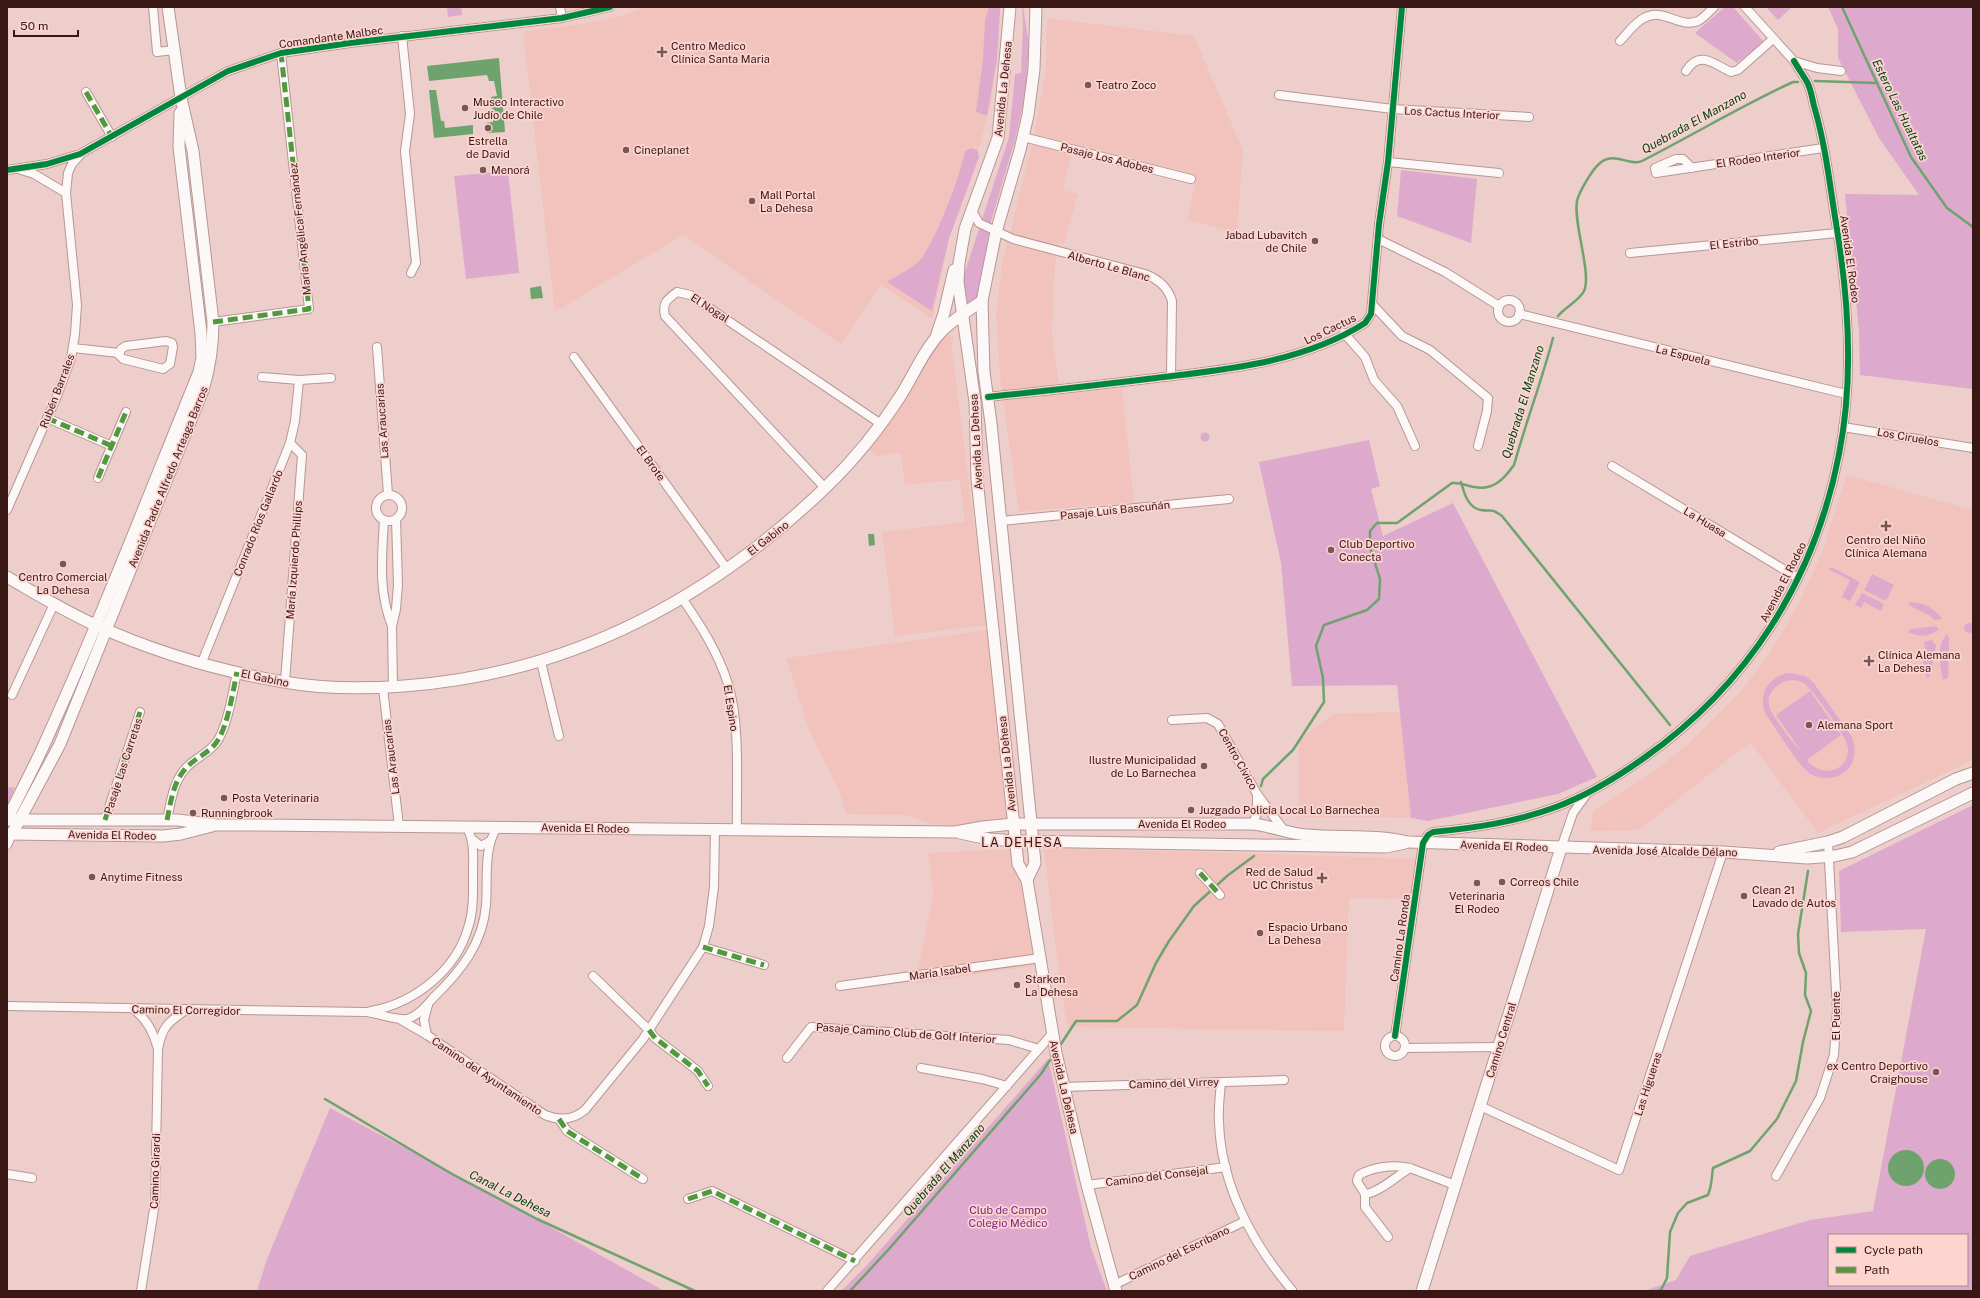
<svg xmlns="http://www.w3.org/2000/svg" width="1980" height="1298" font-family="'Public Sans',sans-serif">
<rect width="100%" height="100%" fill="#edceca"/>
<g fill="#f2c3bd">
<polygon points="646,7 1000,7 997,59 991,102 978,151 979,157 949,238 932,319 881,285 841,344 683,235 555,312 523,31 584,24 624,15"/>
<polygon points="1047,18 1194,36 1243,150 1237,233 1187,220 1196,177 1073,146 1063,190 1078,194 1064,244 1059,243 1055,263 1052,331 1060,394 1122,389 1134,502 1019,512 1001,387 996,314 1002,264 1034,136 1046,68"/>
<polygon points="941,335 953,335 952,350 987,625 895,636 882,532 965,522 960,480 905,485 901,453 877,456 869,449 900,408"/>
<polygon points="1847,475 1973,510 1973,760 1818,833 1750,742 1639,830 1590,831 1593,811 1650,774 1688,744 1741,691 1771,651 1798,605 1821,555"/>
<polygon points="988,630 1012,829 932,824 906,815 846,814 841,795 810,733 786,658"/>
<polygon points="1400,712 1411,818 1299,817 1299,740 1333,714"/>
<polygon points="1044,848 1269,854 1418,859 1412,899 1349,898 1344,1031 1068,1027 1061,990"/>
<polygon points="1012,849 1023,867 1034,966 915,983 933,895 928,853"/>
</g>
<g fill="#ddaace" fill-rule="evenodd">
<polygon points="447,7 461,7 462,15 448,17"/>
<polygon points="989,7 1000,7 1000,12 997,59 987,116 976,112 983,59 985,20"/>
<polygon points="1022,7 1023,7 1029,45 1025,96 1015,140 990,225 979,299 967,310 963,278 1009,137 1015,74 1021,73 1023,25"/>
<polygon points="1725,7 1733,7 1764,42 1737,63 1695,33"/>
<polygon points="1766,7 1792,7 1778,20"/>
<polygon points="1828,7 1973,7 1973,389 1860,375 1859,330 1845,194 1919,195 1879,138 1838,58 1838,29"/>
<path d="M971,148L978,151L979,157L949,238L932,311L887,282C897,275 912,269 920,260C935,243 961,174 965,151Z"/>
<polygon points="1401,170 1477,179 1471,243 1397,216"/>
<polygon points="508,171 519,273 466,279 454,176"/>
<circle cx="1205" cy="437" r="4.5"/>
<polygon points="1369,440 1380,486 1371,489 1383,536 1453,503 1597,777 1558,794 1428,821 1411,818 1397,685 1292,686 1281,563 1259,462"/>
<polygon points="1831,567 1860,582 1850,601 1842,597 1850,580 1829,570"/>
<polygon points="1872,574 1894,585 1886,601 1864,590"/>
<polygon points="1862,593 1884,604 1881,611 1864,602 1861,608 1855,605"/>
<path d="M1908,602C1922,602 1934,607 1942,619L1934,620L1931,616L1910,606Z"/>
<circle cx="1969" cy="628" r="5"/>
<path d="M1936,626L1939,629C1929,638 1919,637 1908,632L1910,629Z"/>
<path d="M1947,634L1949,639L1948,678L1943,680C1940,666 1936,645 1947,634Z"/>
<polygon points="1932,640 1936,646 1930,676 1927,678 1922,659 1925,647 1924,642"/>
<path d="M1789,673L1805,676L1813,682L1852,737C1856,748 1856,760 1848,769C1838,780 1821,781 1809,773C1797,764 1775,727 1765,713C1758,694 1769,676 1789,673ZM1791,680C1796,680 1801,681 1805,684C1814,691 1848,739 1848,748C1849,773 1820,778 1807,760L1841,735L1810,691L1776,715L1803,754C1793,743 1778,724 1771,711C1763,696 1776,682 1791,680Z"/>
<polygon points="15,787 7,806 7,788"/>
<path d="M1973,805V1291H1644L1676,1280L1690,1256L1810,1220L1873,1211L1926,929L1841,932L1839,871ZM1829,1235H1967V1285H1829Z"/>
<polygon points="1048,1059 1091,1248 1107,1291 841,1291 867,1265"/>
<polygon points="330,1108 499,1198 664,1291 257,1291 267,1259"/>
</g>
<g fill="#6fa36e">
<polygon points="499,58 505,132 487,133 486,123 493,122 491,97 497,96 494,81 489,81 487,75 429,81 427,66"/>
<polygon points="429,90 436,90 441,121 444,121 445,128 473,125 473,134 434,138"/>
<polygon points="541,286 543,298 531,299 530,288"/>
<polygon points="868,534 874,534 875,545 869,546"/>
<circle cx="1906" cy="1168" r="18"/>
<circle cx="1940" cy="1174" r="15"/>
</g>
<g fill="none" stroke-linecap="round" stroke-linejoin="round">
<g stroke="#6fa36e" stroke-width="2.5">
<polyline points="1842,7 1911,157 1947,208 1973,227"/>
<polyline points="1815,81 1876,83"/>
<path d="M1558,316C1565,307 1579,301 1584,291C1592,274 1573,223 1577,201C1579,192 1592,170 1599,164C1613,150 1630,167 1642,161C1693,135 1741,106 1793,82H1798"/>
<path d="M1461,482C1464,493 1468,508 1481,510C1493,512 1489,507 1502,516L1670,725"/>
<path d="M1261,786L1263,779L1293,750L1324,702L1323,678L1316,646L1324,625L1367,610L1379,599L1380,579L1370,547V531L1377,523H1397L1452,483C1461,482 1466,486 1474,487C1493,491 1504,479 1514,465C1526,422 1542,380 1553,338"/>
<polyline points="1061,1044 1076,1021 1117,1021 1137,1005 1156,963 1169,941 1194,906 1227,876 1254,856"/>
<polyline points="325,1099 452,1174 537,1219 695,1291"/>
<polyline points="850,1291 889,1249 1041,1074 1050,1060"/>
<path d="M1658,1291L1661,1290L1667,1278L1670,1232L1678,1213L1687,1203L1708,1195C1713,1183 1711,1179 1713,1168L1750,1151L1777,1119L1796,1081L1803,1042L1811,1011L1805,995L1806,973L1799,953L1798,934L1808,871"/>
</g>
<defs>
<g id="minor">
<polyline points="153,7 157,52 174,50"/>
<polyline points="560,7 562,18"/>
<polyline points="1745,7 1794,61 1817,68 1841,71"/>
<polyline points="402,36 410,114 405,151 416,263 411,273"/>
<path d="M1620,41C1627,34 1635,22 1644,18C1664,7 1679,29 1698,21C1704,18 1709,12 1714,7"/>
<path d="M1686,71C1700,49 1715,65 1731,72L1738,70L1773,39"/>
<polyline points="86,92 112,137"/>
<polyline points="1279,95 1393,109 1529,117"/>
<polyline points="1023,137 1191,179"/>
<polyline points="1388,162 1499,173"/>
<polyline points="1692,168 1683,159 1676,159 1655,168 1656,173 1823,148"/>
<polyline points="7,170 47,164 80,154 228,71 281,53 350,43 562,18 610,7"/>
<polyline points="21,170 34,174 66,193"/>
<path d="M972,211L979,223L1013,239L1145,274C1158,279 1168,287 1172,301L1171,376"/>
<polyline points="1378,239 1445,272 1499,306"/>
<polyline points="1630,253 1837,233"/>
<circle cx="1509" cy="311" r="11"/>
<polyline points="1372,304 1402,336 1430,350 1488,398 1487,411 1478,446"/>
<polyline points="1519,314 1846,394"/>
<polyline points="213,322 309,309 281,53"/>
<polyline points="1344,333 1365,357 1374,380 1397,406 1415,446"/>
<polygon points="166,341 172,343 173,347 170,364 163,369 123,359 119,355 121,349 126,346"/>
<polyline points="377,347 388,494"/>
<polyline points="73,348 119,353"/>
<polyline points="574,357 727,569"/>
<polyline points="299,380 331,378"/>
<path d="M988,397C1044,391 1100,385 1156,378C1228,369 1302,363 1365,323L1371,314L1379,224L1388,162L1402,7"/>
<polyline points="47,418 112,446"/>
<polyline points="1843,427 1973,448"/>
<polyline points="1612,466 1798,578"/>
<polyline points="98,478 126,412"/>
<path d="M825,488L665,316C662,302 667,300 677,292L690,295L881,424"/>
<circle cx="389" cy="508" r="13"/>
<polyline points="7,510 57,396 71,358 75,334 77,305 66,193 68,173 72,164 80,155"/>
<path d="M384,520C382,556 378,592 392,626"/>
<polyline points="1001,521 1229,499"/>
<path d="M682,598C701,626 718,652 728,684C741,725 736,786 737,830"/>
<polyline points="202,662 290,443 295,421 299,380 262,377"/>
<polyline points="541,662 559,736"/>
<polyline points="285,682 302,455 290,443"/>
<polyline points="393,687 392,626 396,609 398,585 396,519"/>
<polyline points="383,688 399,826"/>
<polyline points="12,695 54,604"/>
<polyline points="1172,720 1207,718 1218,724 1257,794 1283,829"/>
<polyline points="105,820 140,712"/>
<path d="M167,820C171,802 173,780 188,766C197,757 211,752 218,740C228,724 233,691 237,672"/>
<polyline points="1253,824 1257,813 1257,795"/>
<polyline points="473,840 481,846 490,841"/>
<polyline points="7,845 12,834"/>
<polyline points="1561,848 1573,813 1586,795"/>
<polyline points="1200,873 1220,895"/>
<polyline points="703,947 764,965"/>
<polyline points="593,976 649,1030 655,1038 698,1071 708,1086"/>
<polyline points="840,986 1040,958"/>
<path d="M7,1006L366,1012C377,1013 398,1021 407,1019C418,1016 426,1006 433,998C460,972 483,944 486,905C488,879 483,850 497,827"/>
<path d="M133,1009C146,1018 153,1031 157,1046"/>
<path d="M371,1011C415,1003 456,970 468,928C474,910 473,892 473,874C473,857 475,841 466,826"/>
<path d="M401,1020L427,1035L545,1115C560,1121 573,1120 585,1110L643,1039L703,947L709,926L714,887L715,829"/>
<polyline points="427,1035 424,1020 428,1005"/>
<path d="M1395,1036L1423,843L1428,835L1433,832C1475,828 1516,822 1556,807C1588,795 1616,778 1644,758C1748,685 1815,579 1839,454C1854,380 1849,303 1837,229C1830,188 1826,146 1814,106C1812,98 1811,89 1807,82C1803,75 1798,68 1794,61"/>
<circle cx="1395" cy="1046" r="10"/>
<polyline points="1405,1048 1498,1047"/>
<polyline points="787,1058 811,1027 1009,1040 1039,1049"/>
<polyline points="921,1068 982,1079 1007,1086"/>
<path d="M1221,1082C1220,1095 1218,1109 1219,1122C1221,1185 1252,1243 1292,1290L1291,1291"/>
<polyline points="1063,1087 1284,1080"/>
<polyline points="1480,1106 1619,1170 1723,852"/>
<polyline points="559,1119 567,1131 643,1179"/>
<path d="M1410,1168C1398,1175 1377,1194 1365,1194L1357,1181L1359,1175C1373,1167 1394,1164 1410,1168L1455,1185"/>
<polyline points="7,1174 32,1178"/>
<polyline points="1776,1176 1820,1098 1834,1055 1837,1010 1828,842"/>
<polyline points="1087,1185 1226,1167"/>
<polyline points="1365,1194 1365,1207 1388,1237"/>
<polyline points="688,1199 712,1191 855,1261"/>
<polyline points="1114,1285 1245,1221"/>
<path d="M141,1291L155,1203L158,1049C162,1027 168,1022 186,1010"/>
<polyline points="827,1291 1052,1034"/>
</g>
<g id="major">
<polyline points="1010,7 998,138 965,229 959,263 958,282 975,402 977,479 1018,864 1027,880 1056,1053 1087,1185 1116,1291"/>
<polyline points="937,334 944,313 954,270"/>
<path d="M7,577C35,593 63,610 93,624C152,651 219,671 284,682C323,689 364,689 404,686C568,674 708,600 825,488C853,461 880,428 901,395C914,374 924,350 941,332C952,320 968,311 982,301"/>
<path d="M7,820H178L216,825H258L955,832L983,827L1013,824H1253C1272,826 1289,834 1307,835C1341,838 1375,834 1408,842L1723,852L1807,858L1835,856L1852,852L1973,793"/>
<path d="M7,820C19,795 32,771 43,747C99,624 148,497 199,372L202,358L201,333L179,147L180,113"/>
<polyline points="960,833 989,839 1015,841 1386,847 1405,843"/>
<polyline points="7,834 163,836 181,834 212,826"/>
<path d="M12,834L60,744L203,390C210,367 213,346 213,322L193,151L181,98L168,7"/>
<polyline points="1779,852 1828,842 1843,837 1956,779 1973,773"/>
<polyline points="1027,880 1035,863 991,423 984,372 982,301 996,232 1020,150 1028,115 1034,69 1036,7"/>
<polyline points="1422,1291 1561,848"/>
</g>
</defs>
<use href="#minor" stroke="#b59794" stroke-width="10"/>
<use href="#major" stroke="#b59794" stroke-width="13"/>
<use href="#minor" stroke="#fcf8f7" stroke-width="8"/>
<use href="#major" stroke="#fcf8f7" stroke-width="11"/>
<g stroke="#52993d" stroke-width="5" stroke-dasharray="10 5" stroke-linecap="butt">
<polyline points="86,92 112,137"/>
<polyline points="213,322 309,309 281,53"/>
<polyline points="47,418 112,446"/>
<polyline points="98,478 126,412"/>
<polyline points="105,820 140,712"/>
<path d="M167,820C171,802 173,780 188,766C197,757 211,752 218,740C228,724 233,691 237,672"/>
<polyline points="1200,873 1220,895"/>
<polyline points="703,947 764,965"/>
<polyline points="649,1030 655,1038 698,1071 708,1086"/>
<polyline points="559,1119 567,1131 643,1179"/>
<polyline points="688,1199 712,1191 855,1261"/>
</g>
<defs>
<g id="cycleway">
<polyline points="7,170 47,164 80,154 228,71 281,53 350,43 562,18 610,7"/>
<path d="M988,397C1044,391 1100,385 1156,378C1228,369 1302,363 1365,323L1371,314L1379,224L1388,162L1402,7"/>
<path d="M1395,1036L1423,843L1428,835L1433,832C1475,828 1516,822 1556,807C1588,795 1616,778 1644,758C1748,685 1815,579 1839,454C1854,380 1849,303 1837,229C1830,188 1826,146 1814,106C1812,98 1811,89 1807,82C1803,75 1798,68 1794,61"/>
</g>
</defs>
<use href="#cycleway" stroke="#fcd5d1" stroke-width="8"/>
<use href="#cycleway" stroke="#00873e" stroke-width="6"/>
</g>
<g fill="#785754" stroke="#fcd5d1" stroke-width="1.5">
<path d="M660 46h4v4h4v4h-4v4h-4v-4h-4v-4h4z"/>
<circle cx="1088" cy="85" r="4"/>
<circle cx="465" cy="108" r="4"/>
<circle cx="488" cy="128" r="4"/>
<circle cx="626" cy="150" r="4"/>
<circle cx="483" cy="170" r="4"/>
<circle cx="752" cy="201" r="4"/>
<circle cx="1315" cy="241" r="4"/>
<path d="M1884 520h4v4h4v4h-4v4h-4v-4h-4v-4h4z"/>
<circle cx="1331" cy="550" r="4"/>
<circle cx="63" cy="564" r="4"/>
<path d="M1867 655h4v4h4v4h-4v4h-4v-4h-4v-4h4z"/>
<circle cx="1809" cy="725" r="4"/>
<circle cx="1204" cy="766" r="4"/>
<circle cx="224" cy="798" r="4"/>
<circle cx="1191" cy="810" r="4"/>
<circle cx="193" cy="813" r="4"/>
<circle cx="92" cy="877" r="4"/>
<path d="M1320 872h4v4h4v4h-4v4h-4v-4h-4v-4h4z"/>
<circle cx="1502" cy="882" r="4"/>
<circle cx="1477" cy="883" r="4"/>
<circle cx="1744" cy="896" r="4"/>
<circle cx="1260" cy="933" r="4"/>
<circle cx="1017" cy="985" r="4"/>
<circle cx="1936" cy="1072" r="4"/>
</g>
<g text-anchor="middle" stroke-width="3.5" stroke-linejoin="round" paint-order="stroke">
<g font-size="11" fill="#391714" stroke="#fcd5d1">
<text transform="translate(331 37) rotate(-8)" y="4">Comandante Malbec</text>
<text transform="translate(1003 89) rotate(-84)" y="4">Avenida La Dehesa</text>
<text transform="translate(1452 113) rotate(3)" y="4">Los Cactus Interior</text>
<text transform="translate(1107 158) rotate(14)" y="4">Pasaje Los Adobes</text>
<text transform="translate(1758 158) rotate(-8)" y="4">El Rodeo Interior</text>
<text transform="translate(300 229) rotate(-96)" y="4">María Angélica Fernández</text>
<text transform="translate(1734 243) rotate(-6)" y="4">El Estribo</text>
<text transform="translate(1850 259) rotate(82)" y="4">Avenida El Rodeo</text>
<text transform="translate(1109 266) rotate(16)" y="4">Alberto Le Blanc</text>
<text transform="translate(710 308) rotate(33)" y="4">El Nogal</text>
<text transform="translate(1330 329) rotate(-26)" y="4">Los Cactus</text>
<text transform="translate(1683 355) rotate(14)" y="4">La Espuela</text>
<text transform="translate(57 391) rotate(-69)" y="4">Rubén Barrales</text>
<text transform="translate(382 421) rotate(-94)" y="4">Las Araucarias</text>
<text transform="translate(1908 437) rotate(10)" y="4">Los Ciruelos</text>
<text transform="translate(976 442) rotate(-93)" y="4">Avenida La Dehesa</text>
<text transform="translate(651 463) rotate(54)" y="4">El Brote</text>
<text transform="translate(168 477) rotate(-68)" y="4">Avenida Padre Alfredo Arteaga Barros</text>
<text transform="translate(1115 510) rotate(-6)" y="4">Pasaje Luis Bascuñán</text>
<text transform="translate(1705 522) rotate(31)" y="4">La Huasa</text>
<text transform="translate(258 523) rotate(-68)" y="4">Conrado Ríos Gallardo</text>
<text transform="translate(768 538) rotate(-38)" y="4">El Gabino</text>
<text transform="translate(294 560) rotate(-86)" y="4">María Izquierdo Phillips</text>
<text transform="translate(1783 582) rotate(-63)" y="4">Avenida El Rodeo</text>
<text transform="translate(265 678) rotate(12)" y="4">El Gabino</text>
<text transform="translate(731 708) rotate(81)" y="4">El Espino</text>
<text transform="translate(391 757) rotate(-97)" y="4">Las Araucarias</text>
<text transform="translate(1238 759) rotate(61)" y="4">Centro Cívico</text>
<text transform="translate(1007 764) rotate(-96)" y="4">Avenida La Dehesa</text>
<text transform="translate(123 766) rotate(-72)" y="4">Pasaje Las Carretas</text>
<text x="1182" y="828">Avenida El Rodeo</text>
<text transform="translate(585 828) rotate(1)" y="4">Avenida El Rodeo</text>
<text transform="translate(112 835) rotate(1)" y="4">Avenida El Rodeo</text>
<text transform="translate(1504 846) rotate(2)" y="4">Avenida El Rodeo</text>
<text transform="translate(1665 851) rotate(1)" y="4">Avenida José Alcalde Délano</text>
<text transform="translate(1400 938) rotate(-82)" y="4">Camino La Ronda</text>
<text transform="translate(940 972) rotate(-8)" y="4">María Isabel</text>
<text transform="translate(186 1010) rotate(1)" y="4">Camino El Corregidor</text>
<text transform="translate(1836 1016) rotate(-90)" y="4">El Puente</text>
<text transform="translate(906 1033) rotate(4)" y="4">Pasaje Camino Club de Golf Interior</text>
<text transform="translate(1501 1040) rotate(-73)" y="4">Camino Central</text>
<text transform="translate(487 1076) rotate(34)" y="4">Camino del Ayuntamiento</text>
<text transform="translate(1174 1083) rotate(-2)" y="4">Camino del Virrey</text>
<text transform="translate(1648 1084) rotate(-72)" y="4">Las Higueras</text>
<text transform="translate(1064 1087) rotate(77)" y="4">Avenida La Dehesa</text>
<text transform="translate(155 1171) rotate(-88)" y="4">Camino Girardi</text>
<text transform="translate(1157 1176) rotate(-7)" y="4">Camino del Consejal</text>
<text transform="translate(1179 1253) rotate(-26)" y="4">Camino del Escribano</text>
</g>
<g font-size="11" fill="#391714" stroke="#fcd5d1" text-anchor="start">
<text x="671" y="50">Centro Medico<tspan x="671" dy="13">Clínica Santa Maria</tspan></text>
<text x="1096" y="89">Teatro Zoco</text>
<text x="473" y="106">Museo Interactivo<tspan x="473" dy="13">Judío de Chile</tspan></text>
<text x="488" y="145" text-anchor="middle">Estrella<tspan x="488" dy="13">de David</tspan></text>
<text x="634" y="154">Cineplanet</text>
<text x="491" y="174">Menorá</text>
<text x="760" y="199">Mall Portal<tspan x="760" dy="13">La Dehesa</tspan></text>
<text x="1307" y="239" text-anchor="end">Jabad Lubavitch<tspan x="1307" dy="13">de Chile</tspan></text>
<text x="1886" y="544" text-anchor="middle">Centro del Niño<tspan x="1886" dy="13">Clínica Alemana</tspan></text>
<text x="1339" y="548">Club Deportivo<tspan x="1339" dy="13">Conecta</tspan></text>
<text x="63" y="581" text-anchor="middle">Centro Comercial<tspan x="63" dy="13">La Dehesa</tspan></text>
<text x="1878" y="659">Clínica Alemana<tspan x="1878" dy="13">La Dehesa</tspan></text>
<text x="1817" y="729">Alemana Sport</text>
<text x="1196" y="764" text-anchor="end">Ilustre Municipalidad<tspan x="1196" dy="13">de Lo Barnechea</tspan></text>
<text x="232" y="802">Posta Veterinaria</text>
<text x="1199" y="814">Juzgado Policía Local Lo Barnechea</text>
<text x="201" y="817">Runningbrook</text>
<text x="1313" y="876" text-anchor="end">Red de Salud<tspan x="1313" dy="13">UC Christus</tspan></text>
<text x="100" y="881">Anytime Fitness</text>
<text x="1510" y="886">Correos Chile</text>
<text x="1752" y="894">Clean 21<tspan x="1752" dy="13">Lavado de Autos</tspan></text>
<text x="1477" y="900" text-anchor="middle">Veterinaria<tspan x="1477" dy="13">El Rodeo</tspan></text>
<text x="1268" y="931">Espacio Urbano<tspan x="1268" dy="13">La Dehesa</tspan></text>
<text x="1025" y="983">Starken<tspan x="1025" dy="13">La Dehesa</tspan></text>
<text x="1928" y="1070" text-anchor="end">ex Centro Deportivo<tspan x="1928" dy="13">Craighouse</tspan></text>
</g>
<g font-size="11" fill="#7f2383" stroke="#fcd5d1">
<text x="1008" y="1214">Club de Campo<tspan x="1008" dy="13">Colegio Médico</tspan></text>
</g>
<g font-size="12" font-style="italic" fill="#014413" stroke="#fcd5d1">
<text transform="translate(1900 110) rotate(64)" y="4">Estero Las Hualtatas</text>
<text transform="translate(1694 122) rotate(-29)" y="4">Quebrada El Manzano</text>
<text transform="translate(1523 402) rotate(-73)" y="4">Quebrada El Manzano</text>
<text transform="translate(944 1170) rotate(-49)" y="4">Quebrada El Manzano</text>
<text transform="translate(510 1194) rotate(27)" y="4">Canal La Dehesa</text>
</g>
<g font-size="13" letter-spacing="1" fill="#391714" stroke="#fcd5d1">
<text x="1022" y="847">LA DEHESA</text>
</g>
</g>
<rect width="1980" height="1298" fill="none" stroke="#391714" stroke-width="16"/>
<rect x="1828" y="1234" width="140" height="52" fill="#fcd5d1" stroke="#ae8985"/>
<rect x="1836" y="1247" width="20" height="6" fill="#00873e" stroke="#ae8985"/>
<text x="1864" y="1254" font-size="12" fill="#391714">Cycle path</text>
<rect x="1836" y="1267" width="20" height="6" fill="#52993d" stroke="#ae8985"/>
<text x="1864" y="1274" font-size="12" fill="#391714">Path</text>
<path d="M14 30v6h64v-6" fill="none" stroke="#391714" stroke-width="2"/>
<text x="20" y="30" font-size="12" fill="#391714" stroke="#fcd5d1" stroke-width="3" paint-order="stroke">50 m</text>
</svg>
